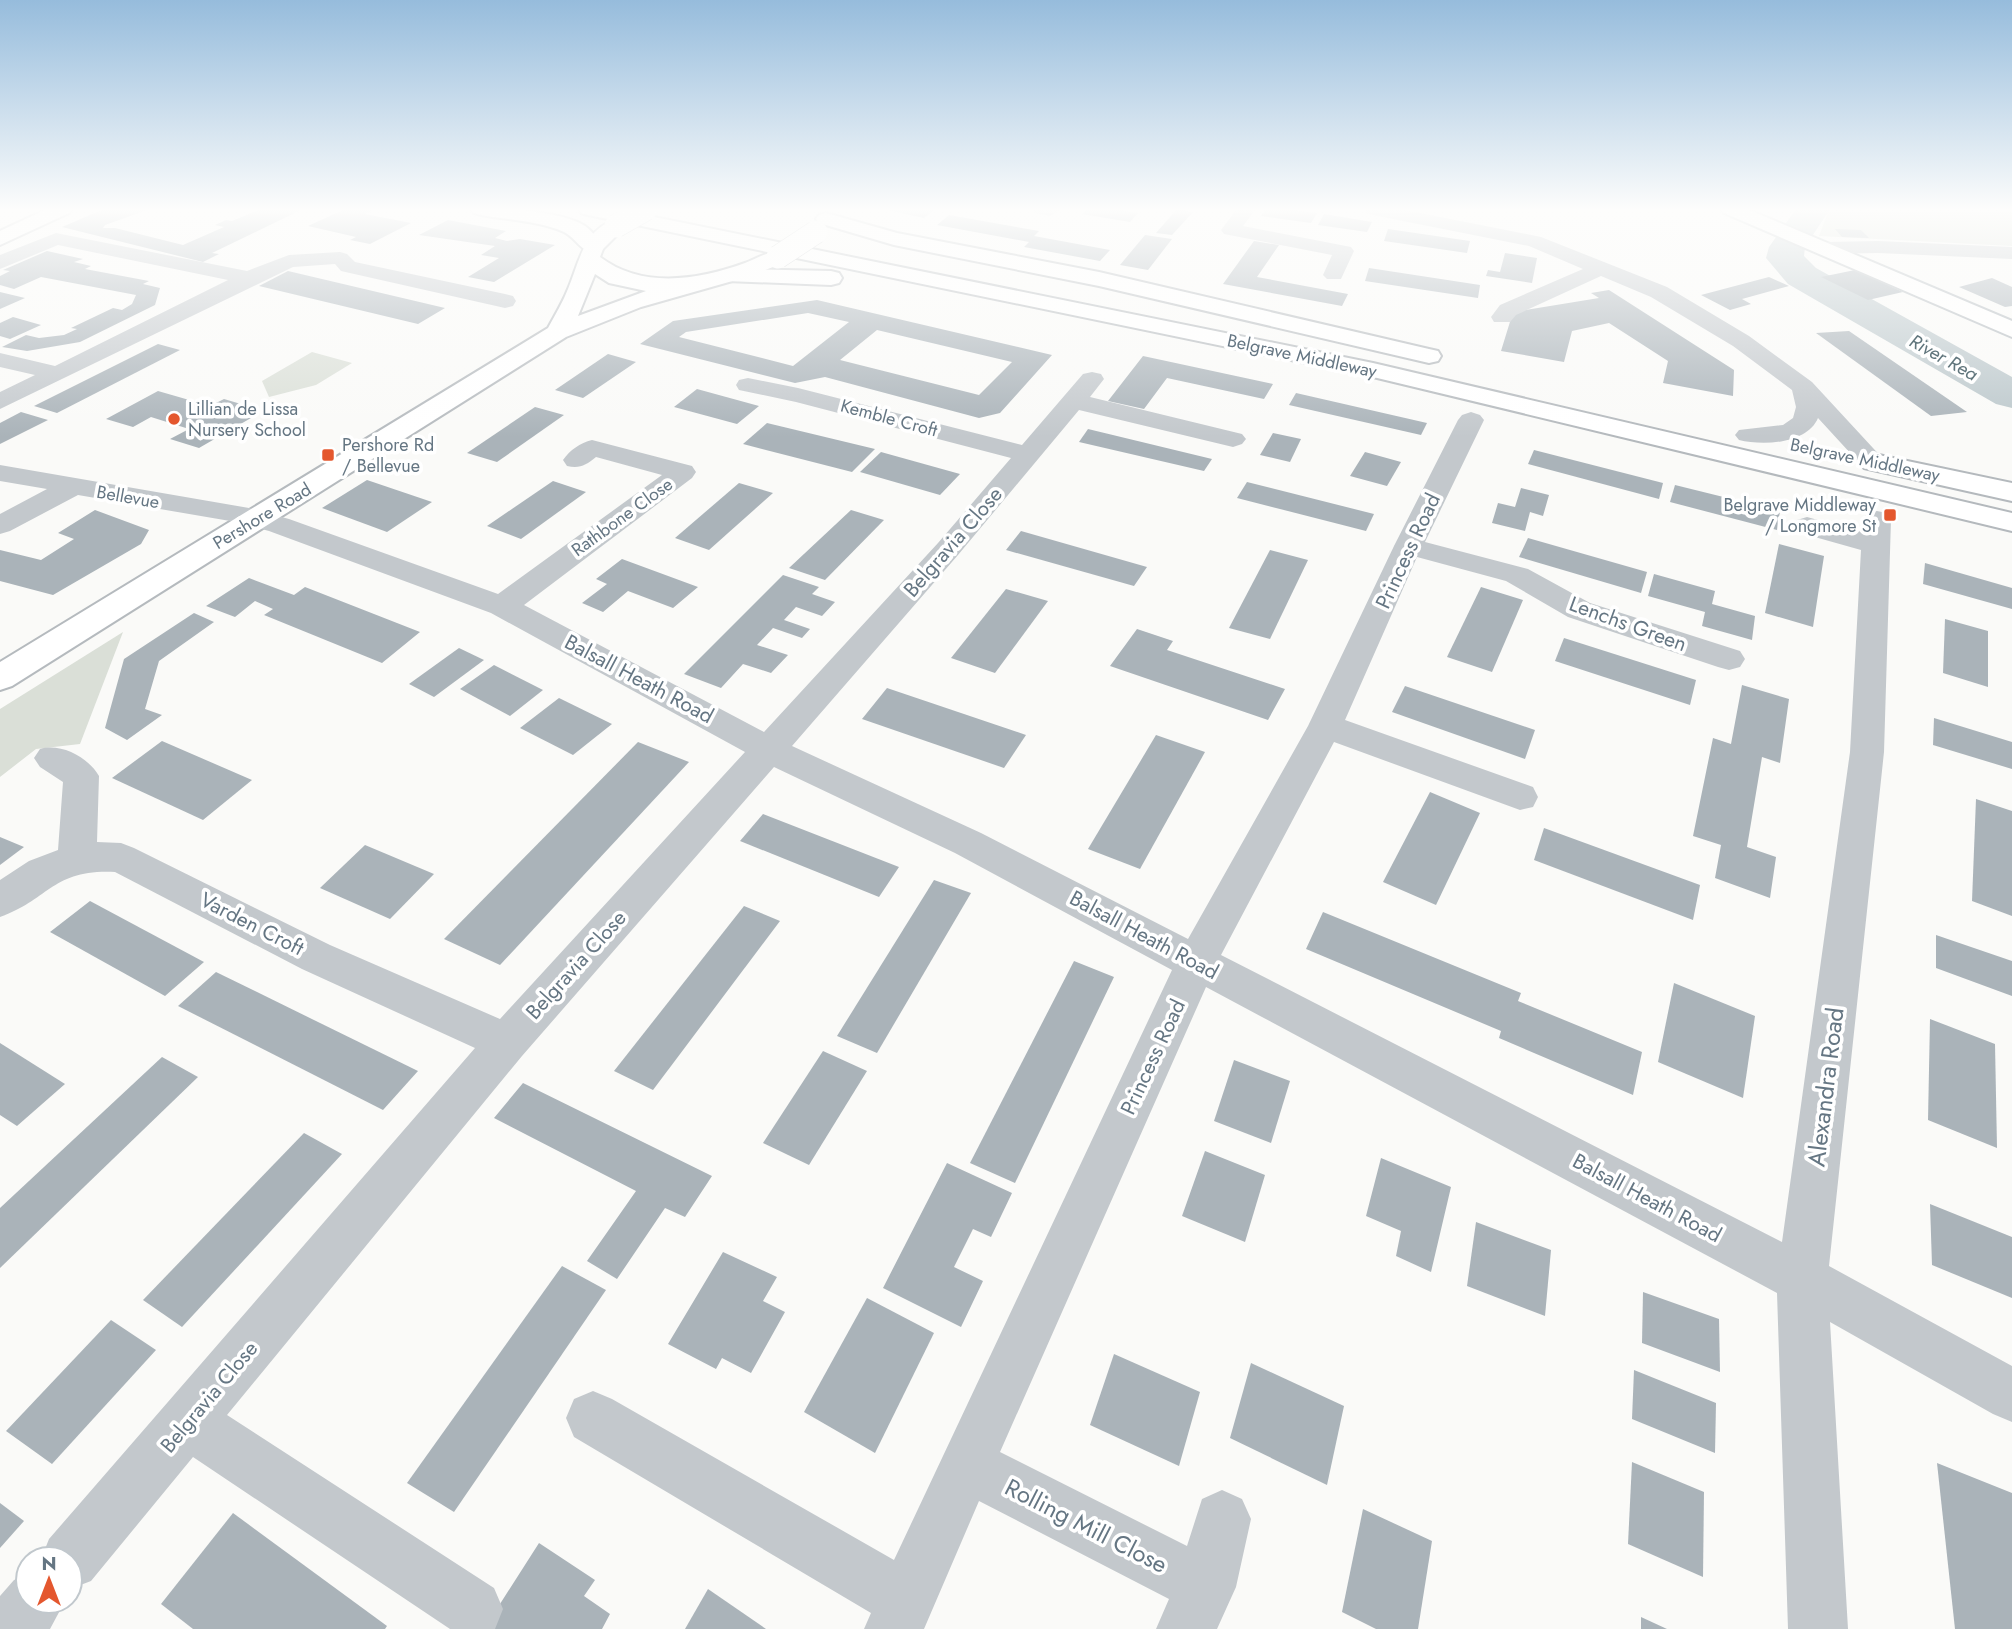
<svg xmlns="http://www.w3.org/2000/svg" width="2012" height="1629" font-family="Jost,sans-serif">
<rect width="100%" height="100%" fill="#fafaf8"/>
<g fill="#dadfd7">
<polygon points="1829,209 1993,209 2012,212 2012,246 1819,236"/>
<polygon points="312,352 352,363 316,385 269,397 262,381"/>
<polygon points="123,632 80,744 36,749 0,777 0,709"/>
</g>
<g fill="none" stroke-linecap="round" stroke-linejoin="round">
<polygon fill="#bbc7cb" fill-rule="evenodd" points="1796,209 1830,209 1805,247 1804,256 1816,268 2012,377 2012,408 1996,404 1788,284 1766,258 1769,247"/>
</g>
<g fill="#aab3b9" fill-rule="evenodd">
<polygon points="104,209 150,209 105,225 103,228 115,228 183,245 224,227 215,225 226,220 232,221 261,209 303,209 212,253 219,254 203,262 62,227"/>
<polygon points="345,209 373,210 365,214 411,223 370,244 350,240 356,237 308,226"/>
<polygon points="882,209 935,209 924,218"/>
<polygon points="1087,209 1113,209 1138,213 1130,222 1082,214"/>
<polygon points="1177,209 1193,212 1172,235 1156,233"/>
<polygon points="1265,209 1287,209 1317,213 1311,223 1261,216"/>
<polygon points="1324,214 1372,222 1367,232 1318,225"/>
<polygon points="949,215 1039,231 1034,236 1110,250 1100,261 1024,247 1029,242 937,225"/>
<polygon points="448,220 506,231 495,238 507,241 520,239 555,245 494,282 468,277 499,258 481,255 495,246 419,235"/>
<polygon points="1388,229 1470,241 1467,253 1384,241"/>
<polygon points="1835,229 1861,230 1869,238 1842,237"/>
<polygon points="1145,235 1172,239 1148,270 1120,265"/>
<polygon points="1254,241 1279,245 1257,277 1348,294 1342,306 1223,284"/>
<polygon points="47,251 83,259 74,262 91,266 85,269 149,281 143,284 160,288 155,305 80,342 27,351 2,347 26,335 39,338 64,335 77,329 71,328 113,308 122,310 132,304 136,295 41,277 14,289 0,285 0,276 10,271 3,270"/>
<polygon points="1505,253 1537,258 1532,283 1486,276 1488,270 1500,272"/>
<polygon points="1369,268 1480,285 1478,298 1365,281"/>
<polygon points="1855,270 1903,292 1868,300 1821,277"/>
<polygon points="288,271 445,308 418,324 259,286"/>
<polygon points="1769,277 1789,286 1742,299 1751,304 1730,310 1701,295"/>
<polygon points="1992,278 2012,287 2012,306 2005,307 1959,287"/>
<polygon points="1609,290 1734,370 1733,396 1663,383 1668,361 1609,323 1572,331 1564,362 1501,351 1513,312 1599,298 1591,293"/>
<polygon points="0,292 25,298 0,309"/>
<path d="M817,300L1052,355L1000,413L979,418L825,377L795,383L640,344L673,321ZM808,313L849,322L793,366L679,337L686,332ZM877,330L1012,362L979,395L840,360Z"/>
<polygon points="13,317 41,325 10,339 0,336 0,323"/>
<polygon points="1849,331 1967,412 1931,416 1816,333"/>
<polygon points="158,344 180,350 57,413 34,406"/>
<polygon points="608,354 636,362 583,398 555,390"/>
<polygon points="1143,356 1273,384 1264,399 1167,378 1144,409 1108,401"/>
<polygon points="697,389 759,406 737,424 674,407"/>
<polygon points="158,391 210,406 224,399 251,407 238,414 251,418 199,448 170,439 189,429 151,417 133,427 106,419"/>
<polygon points="1296,393 1427,423 1421,435 1289,405"/>
<polygon points="535,407 564,415 497,462 467,453"/>
<polygon points="21,412 48,420 0,444 0,423"/>
<polygon points="767,423 875,449 852,472 743,444"/>
<polygon points="1088,429 1212,459 1204,471 1079,442"/>
<polygon points="1273,433 1301,439 1290,462 1260,455"/>
<polygon points="1534,450 1663,483 1659,499 1528,464"/>
<polygon points="881,452 960,474 940,495 860,472"/>
<polygon points="1365,452 1401,462 1387,486 1350,476"/>
<polygon points="367,480 432,502 387,532 322,508"/>
<polygon points="553,481 586,492 521,539 487,526"/>
<polygon points="1247,482 1374,514 1366,531 1237,498"/>
<polygon points="739,483 773,493 709,550 675,538"/>
<polygon points="1675,485 1780,511 1777,530 1670,502"/>
<polygon points="1521,488 1549,495 1543,516 1530,512 1525,531 1492,523 1498,503 1515,507"/>
<polygon points="95,510 149,530 141,544 53,595 0,581 0,550 41,560 74,539 58,533"/>
<polygon points="851,510 884,520 825,580 789,568"/>
<polygon points="1021,531 1147,567 1134,586 1006,550"/>
<polygon points="1528,538 1647,572 1641,593 1519,557"/>
<polygon points="1779,544 1824,556 1813,627 1765,613"/>
<polygon points="1270,550 1308,560 1270,639 1229,628"/>
<polygon points="622,559 698,587 673,608 628,591 603,612 582,603 607,584 596,579"/>
<polygon points="1925,563 2012,588 2012,609 1923,584"/>
<polygon points="1654,574 1715,591 1712,604 1755,616 1752,640 1702,626 1705,612 1648,596"/>
<polygon points="783,575 819,587 812,594 835,602 822,616 796,607 784,620 810,629 802,638 773,628 757,645 788,655 771,673 743,664 721,688 684,674"/>
<polygon points="249,578 294,595 305,587 420,632 382,663 264,615 273,609 255,601 235,617 206,606"/>
<polygon points="1481,587 1523,600 1492,672 1447,657"/>
<polygon points="1006,589 1048,601 995,673 951,658"/>
<polygon points="194,613 214,622 159,661 145,709 162,715 127,740 105,728 124,659"/>
<polygon points="1945,619 1988,631 1988,687 1943,673"/>
<polygon points="1137,629 1173,641 1167,650 1285,689 1268,720 1110,666"/>
<polygon points="1564,638 1696,680 1690,705 1555,661"/>
<polygon points="459,648 484,660 434,697 409,684"/>
<polygon points="494,665 543,690 510,716 460,689"/>
<polygon points="1742,685 1789,699 1780,763 1762,757 1747,847 1776,857 1770,898 1715,878 1721,845 1693,836 1713,738 1731,744"/>
<polygon points="1405,686 1535,730 1525,759 1392,712"/>
<polygon points="887,688 1026,735 1004,768 862,719"/>
<polygon points="559,698 612,724 573,755 520,728"/>
<polygon points="1934,718 2012,742 2012,769 1933,745"/>
<polygon points="1156,735 1205,752 1140,869 1088,849"/>
<polygon points="162,741 252,780 203,820 112,778"/>
<polygon points="638,742 689,762 500,965 444,939"/>
<polygon points="1430,792 1480,813 1436,905 1383,882"/>
<polygon points="1976,799 2012,811 2012,916 1972,901"/>
<polygon points="763,814 899,867 879,897 740,841"/>
<polygon points="1544,828 1700,885 1693,920 1534,860"/>
<polygon points="0,837 24,847 0,865"/>
<polygon points="365,845 434,874 390,919 320,888"/>
<polygon points="934,880 971,893 877,1053 837,1036"/>
<polygon points="90,901 204,962 165,996 50,932"/>
<polygon points="744,906 780,921 653,1090 614,1071"/>
<polygon points="1323,912 1521,993 1518,1001 1642,1052 1633,1095 1499,1038 1501,1031 1306,949"/>
<polygon points="1936,935 2012,961 2012,996 1936,968"/>
<polygon points="1074,961 1114,977 1015,1183 970,1163"/>
<polygon points="216,972 418,1071 383,1110 178,1006"/>
<polygon points="1674,983 1755,1016 1743,1098 1658,1062"/>
<polygon points="1930,1019 1995,1044 1997,1148 1928,1120"/>
<polygon points="0,1043 65,1084 17,1126 0,1115"/>
<polygon points="823,1051 867,1071 809,1165 763,1143"/>
<polygon points="162,1057 198,1077 0,1268 0,1208"/>
<polygon points="1234,1060 1290,1081 1271,1143 1214,1121"/>
<polygon points="523,1083 712,1176 685,1217 665,1208 617,1279 587,1261 636,1191 494,1118"/>
<polygon points="304,1133 342,1154 182,1327 143,1300"/>
<polygon points="1205,1151 1265,1175 1245,1242 1182,1216"/>
<polygon points="1381,1158 1451,1187 1431,1272 1396,1256 1401,1231 1366,1216"/>
<polygon points="947,1163 1012,1193 991,1237 973,1229 954,1267 983,1281 961,1327 883,1288"/>
<polygon points="1930,1204 2012,1237 2012,1298 1932,1265"/>
<polygon points="1476,1222 1551,1250 1545,1316 1467,1286"/>
<polygon points="723,1252 777,1277 763,1301 785,1312 751,1373 722,1358 716,1369 668,1344"/>
<polygon points="562,1266 606,1290 454,1512 407,1483"/>
<polygon points="1643,1292 1719,1319 1720,1372 1642,1343"/>
<polygon points="867,1298 934,1333 875,1453 804,1412"/>
<polygon points="111,1320 156,1350 52,1464 6,1431"/>
<polygon points="1114,1354 1200,1392 1179,1466 1090,1425"/>
<polygon points="1251,1363 1344,1406 1327,1485 1230,1438"/>
<polygon points="1634,1370 1716,1403 1715,1453 1632,1419"/>
<polygon points="1632,1462 1704,1492 1703,1577 1628,1544"/>
<polygon points="1937,1463 2012,1493 2012,1629 1955,1629"/>
<polygon points="0,1503 24,1521 0,1548"/>
<polygon points="1363,1509 1432,1541 1418,1629 1376,1629 1342,1612"/>
<polygon points="233,1513 387,1626 385,1629 193,1629 161,1604"/>
<polygon points="539,1543 595,1580 584,1596 610,1614 602,1629 484,1629"/>
<polygon points="708,1589 766,1629 685,1629"/>
<polygon points="1641,1617 1667,1629 1641,1629"/>
</g>
<g fill="none" stroke-linecap="round" stroke-linejoin="round">
<defs>
<polygon id="secondary" points="1721,209 1747,209 2012,321 2012,337 1724,213"/>
<path id="primary" d="M616,220L623,222L626,226L603,249L600,257C642,289 698,280 745,263C758,258 771,249 786,252L789,257L786,262L750,276L641,307L566,337L12,686L0,690V662L548,328C555,315 563,302 568,289C579,263 584,228 616,220ZM595,274L609,283L646,291L578,316Z"/>
<g id="highway">
<polygon points="47,209 72,209 69,213 0,245 0,231"/>
<path d="M471,209C498,207 563,211 585,226C592,231 599,240 604,247L601,252C582,256 578,239 564,232C540,221 507,220 481,215L474,213Z"/>
<polygon points="578,209 615,209 1373,363 2012,513 2012,531 1373,377 588,215 581,213"/>
<polygon points="826,213 897,233 1099,272 1429,349 1438,351 1441,356 1438,361 1429,363 1099,286 894,245 819,223 816,219 819,215"/>
<polygon points="734,269 831,271 839,273 842,278 839,283 831,285 726,281 723,276 726,271"/>
<polygon points="1874,454 2012,483 2012,501 1864,468 1860,462 1864,456"/>
</g>
</defs>
<use href="#secondary" stroke="#b3babf" stroke-width="4"/>
<use href="#primary" stroke="#b5babe" stroke-width="4"/>
<use href="#highway" stroke="#b4b9bd" stroke-width="4"/>
<g fill="#c3c8cc" fill-rule="evenodd">
<polygon points="1032,209 1059,209 1060,210 1050,216 1035,213"/>
<polygon points="1237,209 1256,209 1243,226 1351,247 1354,251 1341,279 1327,279 1323,275 1332,255 1224,234 1221,230"/>
<path d="M1364,209H1400L1541,237L1667,287L1749,336L1812,382L1885,461L1881,467L1872,469L1863,467L1818,418C1807,444 1763,446 1739,440L1735,435L1739,430L1783,425L1793,418L1796,407L1792,390L1733,346L1651,297L1601,276L1516,315L1510,322H1494L1491,317L1500,305L1583,269L1529,246L1373,215L1366,213Z"/>
<polygon points="56,233 247,271 289,255 340,252 347,254 355,262 505,294 513,296 516,301 513,306 505,308 341,271 335,264 293,267 0,409 0,392 35,375 0,367 0,353 55,366 228,280 58,245 0,269 0,255"/>
<polygon points="1878,241 2012,247 2012,259 1878,253 1826,254 1819,252 1816,248 1819,244 1826,242"/>
<path d="M1092,372L1101,374L1104,379L1090,397L1242,434L1246,439L1242,444L1233,447L1079,410L958,555L792,746L981,833L1188,939L1308,726L1394,546L1458,420L1462,415L1471,412L1480,415L1484,420L1425,542L1528,569L1590,603L1740,651L1745,659L1740,667L1729,670L1718,667L1568,617L1506,581L1417,557L1345,720L1533,787L1538,797L1533,807L1520,810L1334,742L1221,955L1782,1242L1850,752L1861,550L1797,532L1793,526L1797,520L1807,517L1862,532L1863,519L1867,513L1877,511L1887,513L1891,519L1884,752L1829,1266L2012,1366V1422L1993,1414L1830,1322L1848,1629H1788L1777,1293L1206,987L1000,1452L1187,1546L1202,1499L1222,1490L1242,1499L1251,1519L1236,1587L1217,1629H1156L1169,1599L979,1501L924,1629H864L871,1613L574,1437L566,1418L574,1399L593,1391L612,1399L894,1560L1172,970L955,853L774,767L522,1056L227,1415L494,1588L503,1609L495,1629H450L193,1457L91,1581L70,1589V1559H41L49,1539L475,1048L302,969L115,872C52,869 49,900 0,917V880L29,861L58,850L63,782L40,767L34,758L40,749C61,743 88,757 99,776L97,842L121,843L134,848L330,945L500,1019L745,752L491,613L269,531L236,522L78,495L10,531L0,534V514L47,489L0,481V465L249,508L289,519L498,594L662,475L596,457C586,465 580,469 567,466L563,460C570,450 580,443 592,440L692,466L696,472L692,478L524,605L764,732L938,543L1011,458L796,402L739,390L736,385L739,380L748,378L798,388L1022,445L1083,374Z"/>
<polygon points="28,1574 28,1601 65,1601 50,1629 0,1629 0,1596 14,1580"/>
</g>
<use href="#secondary" fill="#fff" fill-rule="evenodd"/>
<use href="#primary" fill="#fff" fill-rule="evenodd"/>
<use href="#highway" fill="#fff" fill-rule="evenodd"/>
<defs>
<g id="primary-bridge">
<polyline points="616,226 646,209"/>
<polyline points="778,257 816,232"/>
</g>
</defs>
<use href="#primary-bridge" stroke="#b5babe" stroke-width="24" stroke-linecap="butt"/>
<use href="#primary-bridge" stroke="#fff" stroke-width="23"/>
</g>
<linearGradient id="sky" x2="0" y2="1"><stop stop-color="#96bcdc"/><stop offset="0.48" stop-color="#fdfdfc"/><stop offset="1" stop-color="#fdfdfc" stop-opacity="0"/></linearGradient>
<rect width="2012" height="437" fill="url(#sky)"/>
<g fill="#e4572e" stroke="#fff" stroke-width="2.5">
<circle cx="174" cy="419" r="7"/>
<rect x="321" y="448" width="14" height="14" rx="3.5"/>
<rect x="1883" y="508" width="14" height="14" rx="3.5"/>
</g>
<g text-anchor="middle" stroke-width="7" stroke-linejoin="round" paint-order="stroke">
<g font-size="18" fill="#657683" stroke="#fff">
<text transform="translate(1302 356) rotate(12)" y="6">Belgrave Middleway</text>
<text transform="translate(889 418) rotate(15)" y="6">Kemble Croft</text>
<text transform="translate(1865 460) rotate(12)" y="6">Belgrave Middleway</text>
<text transform="translate(128 497) rotate(10)" y="6">Bellevue</text>
<text transform="translate(262 516) rotate(-31)" y="6">Pershore Road</text>
<text transform="translate(622 517) rotate(-36)" y="6">Rathbone Close</text>
</g>
<g font-size="18" fill="#657683" stroke="#fff" text-anchor="start">
<text x="188" y="415">Lillian de Lissa<tspan x="188" dy="21">Nursery School</tspan></text>
<text x="342" y="451">Pershore Rd<tspan x="342" dy="21">/ Bellevue</tspan></text>
<text x="1876" y="511" text-anchor="end">Belgrave Middleway<tspan x="1876" dy="21">/ Longmore St</tspan></text>
</g>
<g font-size="19" font-style="italic" fill="#60757c" stroke="#fff">
<text transform="translate(1944 357) rotate(29)" y="7">River Rea</text>
</g>
<g font-size="21" fill="#657683" stroke="#fff">
<text transform="translate(953 542) rotate(-49)" y="7">Belgravia Close</text>
<text transform="translate(1408 551) rotate(-65)" y="7">Princess Road</text>
<text transform="translate(1628 624) rotate(20)" y="7">Lenchs Green</text>
<text transform="translate(639 679) rotate(28)" y="7">Balsall Heath Road</text>
<text transform="translate(252 924) rotate(27)" y="7">Varden Croft</text>
<text transform="translate(1144 935) rotate(28)" y="7">Balsall Heath Road</text>
<text transform="translate(576 965) rotate(-48)" y="7">Belgravia Close</text>
<text transform="translate(1153 1057) rotate(-65)" y="7">Princess Road</text>
<text transform="translate(1647 1198) rotate(28)" y="7">Balsall Heath Road</text>
<text transform="translate(209 1397) rotate(-50)" y="7">Belgravia Close</text>
</g>
<g font-size="24" fill="#657683" stroke="#fff">
<text transform="translate(1826 1087) rotate(-83)" y="8">Alexandra Road</text>
<text transform="translate(1086 1526) rotate(27)" y="8">Rolling Mill Close</text>
</g>
</g>
<g transform="translate(49 1580)"><circle r="33" fill="#ffffff" stroke="#c1c8cd" stroke-width="2"/>
<path d="M0-5L12 26L0 18L-12 26Z" fill="#e4572e"/>
<text y="-10" font-size="19" font-weight="bold" text-anchor="middle" fill="#657683">N</text>
</g>
</svg>
